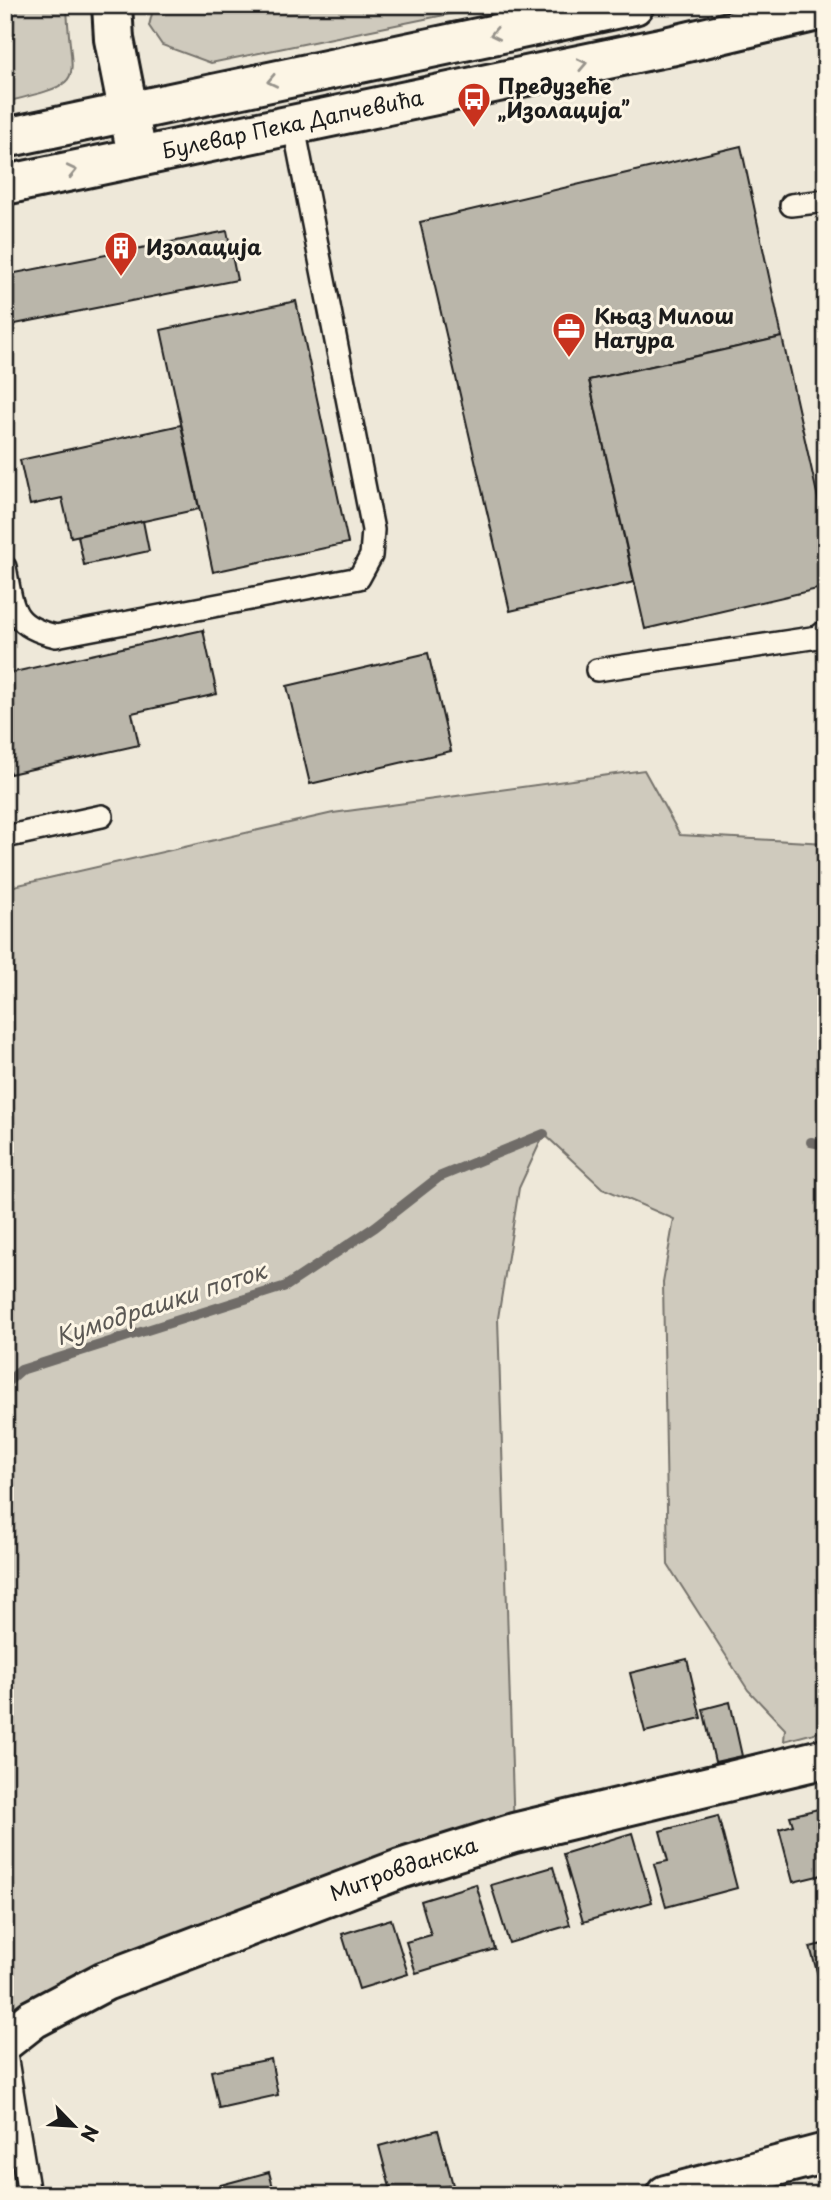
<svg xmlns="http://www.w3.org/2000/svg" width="831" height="2200" font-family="'Playpen Sans',sans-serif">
<rect width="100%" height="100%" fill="#eee8d9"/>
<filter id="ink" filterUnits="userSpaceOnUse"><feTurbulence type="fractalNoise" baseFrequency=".0143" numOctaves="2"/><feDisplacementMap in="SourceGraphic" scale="14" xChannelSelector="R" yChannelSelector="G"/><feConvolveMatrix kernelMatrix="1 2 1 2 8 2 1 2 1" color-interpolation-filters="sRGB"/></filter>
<g filter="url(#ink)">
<g fill="#cfcabd" stroke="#76736c" stroke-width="2">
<path d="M5,5H67C69,84 94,81 5,102Z"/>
<polygon points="154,5 493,5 211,63 162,45 149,26"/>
<polygon points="644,770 680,835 826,843 826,1730 784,1741 785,1729 748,1690 668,1565 663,1282 674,1219 602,1188 544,1134 519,1188 498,1318 514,1833 5,2041 5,888 333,813"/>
</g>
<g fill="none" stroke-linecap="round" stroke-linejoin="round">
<g stroke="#6f6c67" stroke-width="10">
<polyline points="811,1142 826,1145"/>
<polyline points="5,1384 21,1370 286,1286 375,1227 439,1177 544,1134"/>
</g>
</g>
<g fill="#bab6aa" stroke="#1c1c1c" stroke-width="2">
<polygon points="741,146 782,337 589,380 634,582 510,611 420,222"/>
<polygon points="227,231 237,280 5,326 5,275"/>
<polygon points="296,301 348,543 213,572 161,330"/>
<polygon points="782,337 826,534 826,587 645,629 589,380"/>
<polygon points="181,425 199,509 71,537 62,498 30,505 20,460"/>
<polygon points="143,521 149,551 84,565 78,536"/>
<polygon points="203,630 217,694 132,713 139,745 10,774 5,754 5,674"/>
<polygon points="428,653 451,751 310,784 287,686"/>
<polygon points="687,1659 701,1718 645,1732 630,1673"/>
<polygon points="730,1702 742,1756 715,1762 703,1709"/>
<polygon points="826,1807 826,1874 793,1882 779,1829 793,1825 790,1816"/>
<polygon points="718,1816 737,1888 666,1907 654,1864 668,1861 660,1831"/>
<polygon points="632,1833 652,1902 583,1922 563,1854"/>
<polygon points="553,1867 570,1925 509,1943 491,1885"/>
<polygon points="476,1884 495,1949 416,1973 406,1942 431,1935 421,1901"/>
<polygon points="391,1919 408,1974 359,1989 342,1934"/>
<polygon points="826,1943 826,1992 823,1993 810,1947"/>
<polygon points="271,2059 278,2095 219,2108 211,2071"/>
<polygon points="438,2130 453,2185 439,2188 441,2195 392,2195 379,2146"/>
<polygon points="269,2172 275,2195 219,2195 217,2186"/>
</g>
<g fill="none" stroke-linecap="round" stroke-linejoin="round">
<defs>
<g id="service">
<polyline points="791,205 826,201"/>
<path d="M5,567C13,609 11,626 56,636L359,578L371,556L373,530L293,122"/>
<polyline points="597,670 818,637 826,631"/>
<polyline points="5,837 102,816"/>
<polyline points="5,2048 29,2195"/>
</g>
<g id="minor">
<polyline points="112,5 114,39 137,155"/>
<path id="s1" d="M5,2041L33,2019L105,1981L400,1869L514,1833L826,1758"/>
<polyline points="666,2195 826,2153"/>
</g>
<g id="tertiary">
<polyline points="5,138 634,5"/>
<path id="s2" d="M5,185L670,46L826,9"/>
</g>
</defs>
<use href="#service" stroke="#1c1c1c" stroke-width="26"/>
<use href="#minor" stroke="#1c1c1c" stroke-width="44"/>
<use href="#tertiary" stroke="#1c1c1c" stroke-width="44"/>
<use href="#service" stroke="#fcf5e5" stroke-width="21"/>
<use href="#minor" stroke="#fcf5e5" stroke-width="38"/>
<use href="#tertiary" stroke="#fcf5e5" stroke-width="38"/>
</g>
<defs><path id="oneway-chevron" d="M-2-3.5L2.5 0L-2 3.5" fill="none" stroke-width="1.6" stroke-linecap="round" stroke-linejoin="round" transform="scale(1.75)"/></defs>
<g stroke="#97938b">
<use href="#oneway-chevron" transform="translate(495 34) rotate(168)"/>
<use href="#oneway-chevron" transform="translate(582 64) rotate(-12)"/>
<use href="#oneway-chevron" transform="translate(272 81) rotate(168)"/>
<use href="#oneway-chevron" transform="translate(72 171) rotate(-13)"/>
</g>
</g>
<defs>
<symbol id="bus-pin" viewBox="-11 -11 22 30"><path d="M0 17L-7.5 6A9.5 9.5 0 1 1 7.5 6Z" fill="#c8321e" stroke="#fcf5e5"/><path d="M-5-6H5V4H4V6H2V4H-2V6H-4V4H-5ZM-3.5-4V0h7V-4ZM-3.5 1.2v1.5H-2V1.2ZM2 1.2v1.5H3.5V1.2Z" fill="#fff"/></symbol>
<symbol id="building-pin" viewBox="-11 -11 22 30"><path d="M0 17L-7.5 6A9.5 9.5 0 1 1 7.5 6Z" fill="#c8321e" stroke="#fcf5e5"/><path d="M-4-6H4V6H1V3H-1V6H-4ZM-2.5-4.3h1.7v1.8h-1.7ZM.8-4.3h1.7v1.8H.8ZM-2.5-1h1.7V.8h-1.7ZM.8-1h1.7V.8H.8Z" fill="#fff"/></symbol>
<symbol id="office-pin" viewBox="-11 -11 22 30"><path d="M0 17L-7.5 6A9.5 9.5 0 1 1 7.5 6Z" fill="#c8321e" stroke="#fcf5e5"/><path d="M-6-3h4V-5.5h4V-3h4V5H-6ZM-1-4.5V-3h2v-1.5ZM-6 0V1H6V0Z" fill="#fff"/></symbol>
</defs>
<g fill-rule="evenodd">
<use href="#bus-pin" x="455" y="80" width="38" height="52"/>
<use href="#building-pin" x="102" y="229" width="38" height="52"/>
<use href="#office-pin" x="550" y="310" width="38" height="52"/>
</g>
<g text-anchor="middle" stroke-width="6" stroke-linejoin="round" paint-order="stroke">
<g font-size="21" font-weight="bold" fill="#1c1c1c" stroke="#fcf5e5" text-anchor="start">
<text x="498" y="94">Предузеће<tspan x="498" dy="24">„Изолација”</tspan></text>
<text x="146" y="255">Изолација</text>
<text x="594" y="324">Књаз Милош<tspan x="594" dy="24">Натура</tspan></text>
</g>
<g font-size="21" fill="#1c1c1c" stroke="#fcf5e5">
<text dy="7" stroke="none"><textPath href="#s2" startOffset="294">Булевар Пека Дапчевића</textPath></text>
<text dy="7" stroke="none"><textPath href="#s1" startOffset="436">Митровданска</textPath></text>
</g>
<g font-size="23" font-style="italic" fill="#5b5854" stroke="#fcf5e5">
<text transform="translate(161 1304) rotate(-18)" y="8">Кумодрашки поток</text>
</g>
</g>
<rect width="831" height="2200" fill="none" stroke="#fcf5e5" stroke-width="28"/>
<rect x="14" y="14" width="803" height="2172" fill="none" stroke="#1c1c1c" stroke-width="2.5" filter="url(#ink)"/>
<g transform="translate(74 2126) rotate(115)" stroke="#fcf5e5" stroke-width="5" paint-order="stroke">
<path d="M0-5L12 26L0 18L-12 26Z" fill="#1c1c1c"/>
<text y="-10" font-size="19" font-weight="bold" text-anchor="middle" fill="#1c1c1c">N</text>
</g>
</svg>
